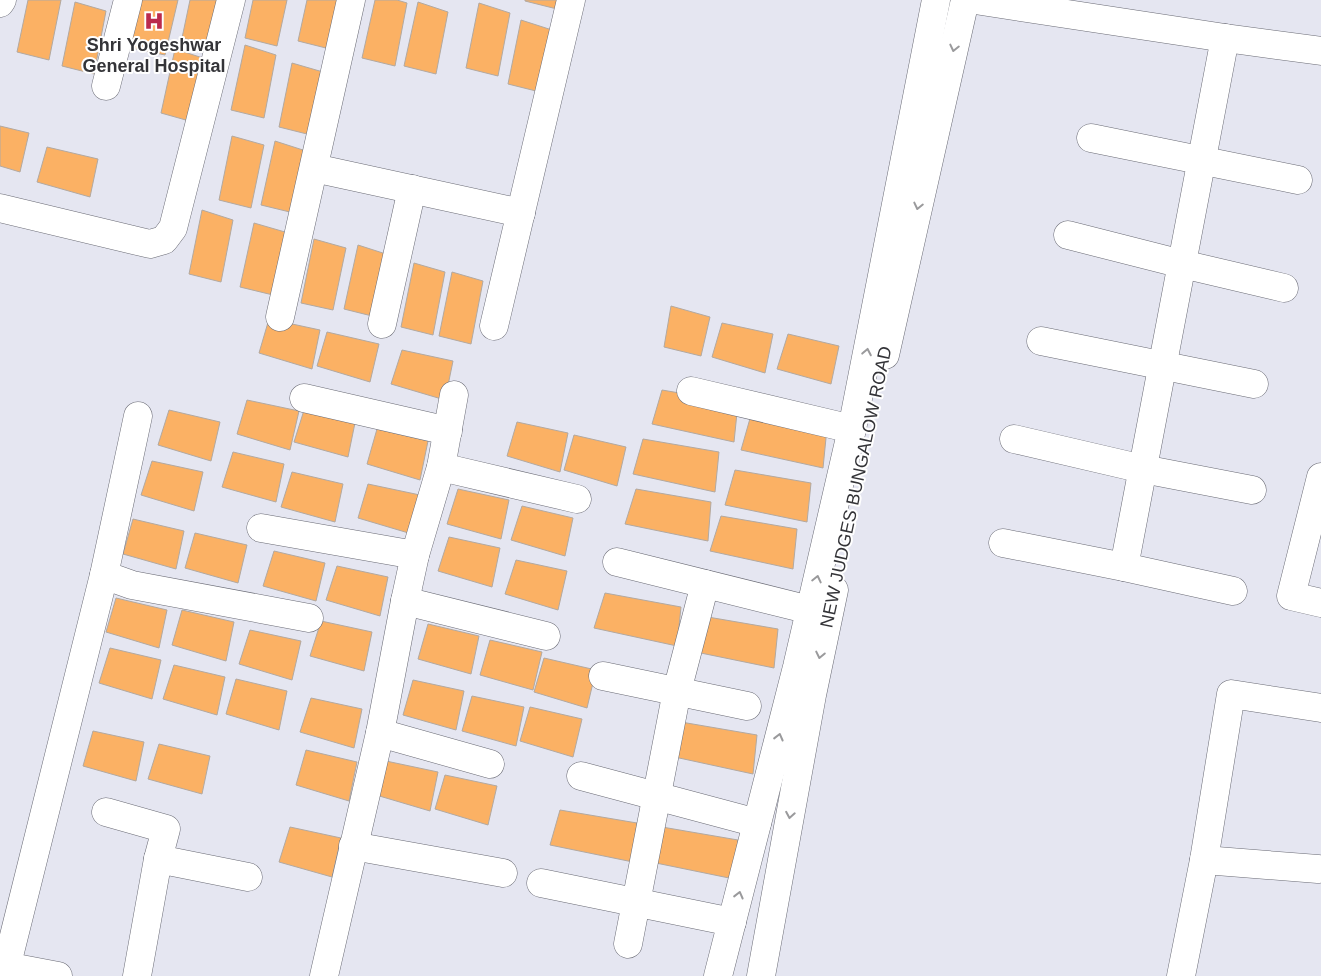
<svg xmlns="http://www.w3.org/2000/svg" width="1321" height="976" font-family="Arial,sans-serif">
<rect width="100%" height="100%" fill="#e5e6f1"/>
<g fill="#fbb164" stroke="#b2a9a1">
<polygon points="28,0 61,0 49,60 17,52"/>
<polygon points="138,0 178,0 165,55 127,47"/>
<polygon points="190,0 223,0 214,46 182,38"/>
<polygon points="253,0 287,0 277,46 245,38"/>
<polygon points="307,0 340,0 330,49 298,41"/>
<polygon points="375,0 397,0 407,3 395,66 362,58"/>
<polygon points="525,0 559,0 557,9 525,1"/>
<polygon points="75,2 106,11 94,74 62,66"/>
<polygon points="418,2 448,12 436,74 404,66"/>
<polygon points="479,3 510,13 498,76 466,68"/>
<polygon points="521,20 552,30 540,92 508,84"/>
<polygon points="245,45 276,55 264,118 231,110"/>
<polygon points="175,49 206,59 193,122 161,113"/>
<polygon points="292,63 323,72 311,135 279,127"/>
<polygon points="0,126 29,133 20,172 0,166"/>
<polygon points="232,136 264,145 251,208 219,200"/>
<polygon points="275,141 306,151 294,213 261,205"/>
<polygon points="47,147 98,159 90,197 37,182"/>
<polygon points="202,210 233,220 221,282 189,274"/>
<polygon points="254,223 285,232 273,295 240,287"/>
<polygon points="314,239 346,248 333,310 301,303"/>
<polygon points="358,245 389,255 376,317 344,309"/>
<polygon points="414,263 445,272 433,335 401,327"/>
<polygon points="452,272 483,281 471,344 439,336"/>
<polygon points="671,306 710,317 701,356 664,347"/>
<polygon points="269,319 320,330 312,369 259,353"/>
<polygon points="722,323 773,334 765,373 712,357"/>
<polygon points="327,332 379,344 370,382 317,366"/>
<polygon points="788,334 839,346 831,384 777,369"/>
<polygon points="402,350 453,361 445,400 391,384"/>
<polygon points="662,390 738,403 734,442 652,424"/>
<polygon points="247,400 299,411 290,450 237,434"/>
<polygon points="305,407 356,418 348,457 294,442"/>
<polygon points="169,410 220,422 211,461 158,445"/>
<polygon points="751,415 827,428 823,468 741,450"/>
<polygon points="517,422 568,433 560,472 507,456"/>
<polygon points="377,429 428,441 420,480 367,464"/>
<polygon points="574,435 626,447 617,486 564,470"/>
<polygon points="643,439 719,452 715,492 633,474"/>
<polygon points="233,452 284,464 276,502 222,487"/>
<polygon points="152,461 203,472 194,511 141,495"/>
<polygon points="735,470 811,483 807,522 725,505"/>
<polygon points="292,472 343,484 335,522 281,507"/>
<polygon points="368,484 420,495 412,534 358,518"/>
<polygon points="458,489 509,500 501,539 447,524"/>
<polygon points="636,489 711,502 708,541 625,524"/>
<polygon points="522,506 573,518 565,556 511,540"/>
<polygon points="721,516 797,529 793,569 710,551"/>
<polygon points="133,519 184,531 176,569 123,554"/>
<polygon points="195,533 247,545 238,583 185,568"/>
<polygon points="449,537 500,548 492,587 438,571"/>
<polygon points="274,551 325,563 316,601 263,586"/>
<polygon points="516,560 567,571 558,610 505,594"/>
<polygon points="337,566 388,577 380,616 326,600"/>
<polygon points="605,593 681,607 677,646 594,628"/>
<polygon points="116,598 167,610 159,648 106,632"/>
<polygon points="182,610 234,622 226,661 172,645"/>
<polygon points="702,616 778,629 774,668 691,651"/>
<polygon points="321,621 372,632 364,671 310,656"/>
<polygon points="428,624 479,636 471,674 418,659"/>
<polygon points="250,630 301,641 292,680 239,664"/>
<polygon points="490,640 542,652 533,690 480,675"/>
<polygon points="110,648 161,660 152,699 99,683"/>
<polygon points="544,658 596,670 587,708 534,692"/>
<polygon points="174,665 225,677 217,715 163,699"/>
<polygon points="236,679 287,691 279,730 226,714"/>
<polygon points="413,680 464,691 456,730 403,715"/>
<polygon points="472,696 524,707 516,746 462,731"/>
<polygon points="311,698 362,709 354,748 300,732"/>
<polygon points="530,707 582,719 573,757 520,741"/>
<polygon points="681,722 757,735 753,774 670,756"/>
<polygon points="93,731 144,742 136,781 83,766"/>
<polygon points="159,744 210,756 202,794 148,779"/>
<polygon points="306,750 357,762 349,801 296,785"/>
<polygon points="386,761 438,772 430,811 376,795"/>
<polygon points="445,775 497,786 488,825 435,809"/>
<polygon points="560,810 637,823 633,862 550,845"/>
<polygon points="290,827 341,838 332,877 279,862"/>
<polygon points="662,827 738,840 734,879 651,862"/>
</g>
<g fill="none" stroke-linecap="round" stroke-linejoin="round">
<defs>
<g id="minor">
<polyline points="975,0 1225,38 1321,51"/>
<polyline points="0,3 2,0"/>
<polyline points="106,86 128,0"/>
<polyline points="1091,138 1298,180"/>
<polyline points="314,168 521,213"/>
<polyline points="0,208 150,244 164,240 173,228 231,0"/>
<polyline points="1068,235 1182,264 1284,288"/>
<polyline points="280,317 351,0"/>
<polyline points="382,324 412,189"/>
<polyline points="494,326 571,0"/>
<polyline points="1041,341 1254,384"/>
<polyline points="885,355 965,0"/>
<polyline points="691,391 852,429"/>
<polyline points="304,398 448,431"/>
<polyline points="1014,439 1143,469 1252,490"/>
<polyline points="441,467 577,499"/>
<polyline points="1321,477 1291,596 1321,603"/>
<polyline points="261,528 415,555"/>
<polyline points="1003,543 1124,567 1233,591"/>
<polyline points="617,562 810,610"/>
<polyline points="1124,567 1225,38"/>
<polyline points="104,575 132,585 309,618"/>
<polyline points="405,601 546,636"/>
<polyline points="603,676 747,706"/>
<polyline points="380,733 490,764"/>
<polyline points="581,776 757,823"/>
<polyline points="106,812 166,829 158,859"/>
<polyline points="353,846 503,873"/>
<polyline points="1204,860 1318,869"/>
<polyline points="541,883 732,922"/>
<polyline points="628,944 677,691 705,584"/>
<polyline points="4,976 104,575 138,416"/>
<polyline points="137,976 158,859 248,877"/>
<polyline points="324,976 380,733 405,601 415,555 441,467 454,395"/>
<polyline points="718,976 797,667 852,429 936,0"/>
<polyline points="761,976 812,695 834,590"/>
<polyline points="1181,976 1204,860 1231,694 1321,708"/>
</g>
<polyline id="major" points="0,965 58,976"/>
</defs>
<use href="#minor" stroke="#6a6b75" stroke-width="29"/>
<use href="#major" stroke="#6a6b75" stroke-width="29"/>
<use href="#minor" stroke="#fff" stroke-width="28"/>
<use href="#major" stroke="#fff" stroke-width="28"/>
</g>
<defs><path id="oneway-chevron" d="M-2-3.5L2.5 0L-2 3.5" fill="none" stroke-width="1.6" stroke-linecap="round" stroke-linejoin="round" transform="scale(1.25)"/></defs>
<g stroke="#9a9a9c">
<use href="#oneway-chevron" transform="translate(954 48) rotate(103)"/>
<use href="#oneway-chevron" transform="translate(918 206) rotate(103)"/>
<use href="#oneway-chevron" transform="translate(867 352) rotate(-79)"/>
<use href="#oneway-chevron" transform="translate(817 579) rotate(-77)"/>
<use href="#oneway-chevron" transform="translate(820 655) rotate(102)"/>
<use href="#oneway-chevron" transform="translate(779 737) rotate(-76)"/>
<use href="#oneway-chevron" transform="translate(790 815) rotate(100)"/>
<use href="#oneway-chevron" transform="translate(739 895) rotate(-76)"/>
</g>
<defs>
<symbol id="hospital-bare" viewBox="-9 -9 18 18"><path d="M-5-5h3v3.5h4V-5h3V5h-3V1.5h-4V5h-3Z" fill="#bb2a4d" stroke="#fff" stroke-width="2.5" paint-order="stroke"/></symbol>
</defs>
<g fill-rule="evenodd">
<use href="#hospital-bare" x="140" y="7" width="28" height="28"/>
</g>
<g text-anchor="middle" stroke-width="4" stroke-linejoin="round" paint-order="stroke">
<g font-size="18" font-weight="bold" fill="#343438" stroke="#fff">
<text x="154" y="51">Shri Yogeshwar<tspan x="154" dy="21">General Hospital</tspan></text>
</g>
<g font-size="18" fill="#343438" stroke="#fff">
<text transform="translate(856 487) rotate(-78)" y="6">NEW JUDGES BUNGALOW ROAD</text>
</g>
</g>
</svg>
